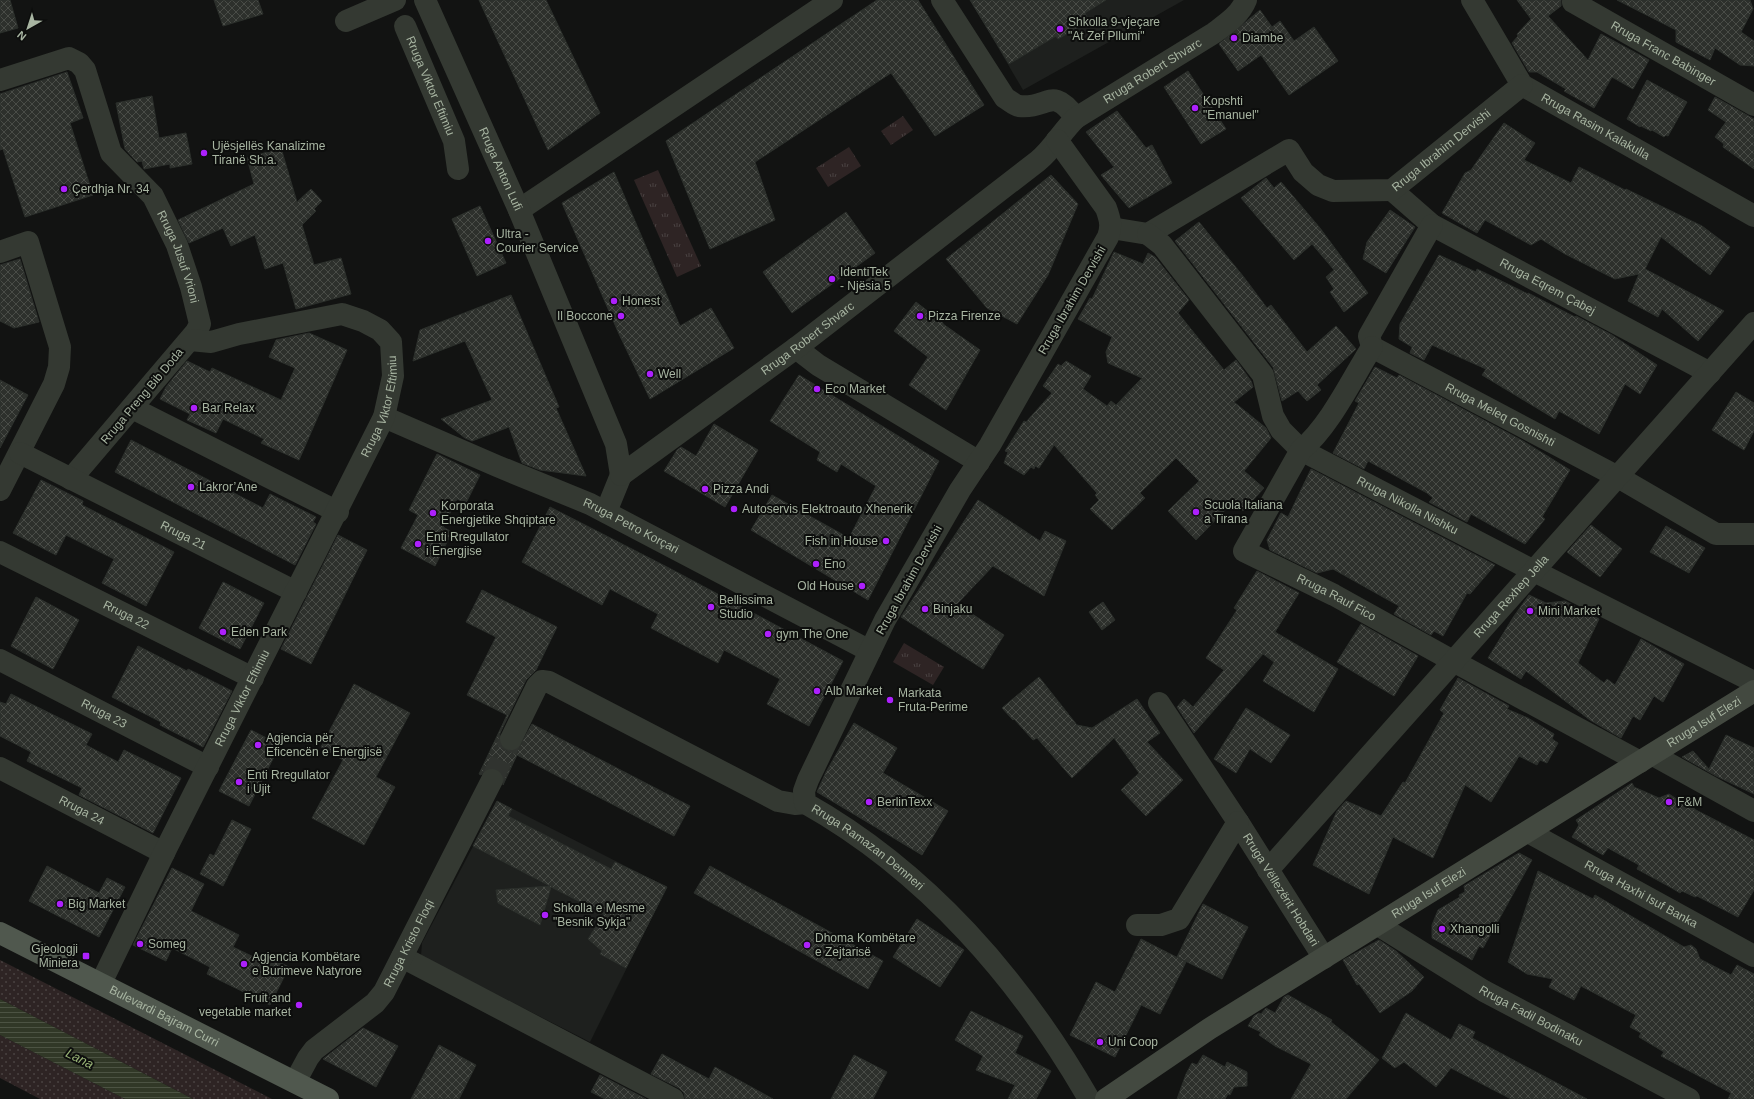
<svg xmlns="http://www.w3.org/2000/svg" width="1754" height="1099" font-family="Helvetica,sans-serif">
<defs>
<pattern id="grass-tufts" width="24" height="20" patternUnits="userSpaceOnUse"><rect width="24" height="20" fill="#2e2424"/><path d="M3 7l-1-3M5 7V3M7 7l1-3M15 17l-1-3M17 17v-4M19 17l1-3" fill="none" stroke="#494241"/></pattern>
<pattern id="park-dots" width="8" height="8" patternUnits="userSpaceOnUse"><rect width="8" height="8" fill="#2e2424"/><path d="M2 2h.1M6 6h.1" fill="none" stroke="#494241" stroke-width="1.8" stroke-linecap="round"/></pattern>
<pattern id="water-rules" width="6" height="5" patternUnits="userSpaceOnUse"><rect width="6" height="5" fill="#313827"/><path d="M0 2.5h6" fill="none" stroke="#4c5343"/></pattern>
<pattern id="building-cross-hatch" width="8" height="8" patternUnits="userSpaceOnUse"><rect width="8" height="8" fill="#2d302c"/><path d="M0 0l8 8M0 8l8-8" fill="none" stroke="#494c47"/></pattern>
</defs>
<rect width="100%" height="100%" fill="#121312"/>
<g fill="#1e201e">
<polygon points="970,0 1184,0 1023,90"/>
<polygon points="497,801 667,887 590,1042 421,956 422,943"/>
</g>
<g fill="url(#grass-tufts)">
<polygon points="903,116 913,130 891,145 881,131"/>
<polygon points="849,147 861,166 828,187 816,168"/>
<polygon points="658,170 701,266 677,277 634,180"/>
<polygon points="904,643 944,667 933,685 893,662"/>
</g>
<g fill="url(#park-dots)">
<polygon points="0,960 272,1099 193,1099 0,999"/>
<polygon points="0,1035 125,1099 40,1099 0,1078"/>
</g>
<polygon fill="url(#water-rules)" points="0,999 193,1099 125,1099 0,1035"/>
<g fill="url(#building-cross-hatch)" stroke="#2b2f2b">
<polygon points="0,0 10,0 18,28 0,33"/>
<polygon points="214,0 258,0 263,14 223,26"/>
<polygon points="479,0 546,0 600,113 548,150"/>
<polygon points="877,0 918,0 984,105 935,136 891,73 755,162 775,220 710,249 666,141"/>
<polygon points="970,0 1106,0 1085,13 1089,21 1058,39 1056,36 1009,64"/>
<polygon points="1517,0 1561,0 1561,6 1548,16 1588,60 1601,34 1649,60 1633,89 1612,77 1594,108 1564,91 1566,89 1537,72 1529,72 1512,43 1518,36 1517,34 1531,19"/>
<polygon points="1617,0 1750,0 1753,9 1741,32 1754,41 1754,66 1740,65 1715,48 1710,60 1676,42 1676,30"/>
<polygon points="1260,10 1272,27 1280,21 1294,41 1314,27 1338,61 1289,95 1261,55 1238,71 1219,44"/>
<polygon points="1188,71 1226,129 1201,144 1164,87"/>
<polygon points="67,72 83,118 70,123 93,195 25,217 3,149 0,150 0,94"/>
<polygon points="1647,80 1687,102 1668,136 1666,135 1664,137 1652,130 1651,131 1641,126 1640,127 1627,119"/>
<polygon points="152,96 159,138 186,133 192,164 170,168 170,164 144,169 142,161 137,162 125,149 116,103"/>
<polygon points="1715,97 1754,119 1754,169 1723,147 1724,144 1715,137 1726,122 1708,110"/>
<polygon points="1117,111 1146,148 1152,145 1172,183 1129,208 1101,175 1114,167 1086,132"/>
<polygon points="1504,123 1535,143 1524,160 1571,183 1579,167 1625,190 1626,189 1702,226 1730,247 1710,275 1661,237 1645,269 1724,311 1698,341 1662,309 1658,317 1628,301 1639,274 1615,279 1565,254 1541,239 1531,245 1485,220 1477,233 1442,213 1465,173 1471,170"/>
<polygon points="281,148 297,202 311,189 322,201 314,209 316,211 302,225 314,265 341,258 351,294 296,309 283,263 265,269 255,235 231,246 223,228 189,243 178,220 254,184 247,158"/>
<polygon points="614,172 680,326 711,308 734,348 650,399 619,334 562,203"/>
<polygon points="1051,175 1078,204 1048,275 1017,324 987,308 946,259"/>
<polygon points="1266,178 1274,188 1281,182 1320,228 1368,293 1344,312 1330,292 1334,289 1326,277 1334,270 1312,244 1294,260 1241,198"/>
<polygon points="480,206 506,263 477,276 452,219"/>
<polygon points="1390,210 1415,227 1386,273 1363,259 1367,242"/>
<polygon points="846,212 875,253 792,313 763,272"/>
<polygon points="1199,222 1243,276 1267,308 1271,305 1307,352 1336,326 1356,349 1317,385 1321,390 1307,401 1298,391 1282,401 1273,367 1175,241"/>
<polygon points="1114,252 1143,264 1148,253 1155,257 1189,300 1178,313 1224,370 1236,360 1251,381 1253,387 1234,402 1266,428 1271,438 1244,471 1264,488 1243,511 1233,502 1196,540 1168,511 1199,481 1176,458 1140,493 1145,498 1112,530 1090,509 1099,500 1095,495 1097,493 1054,445 1039,468 1035,466 1034,469 1031,467 1024,475 1004,463 1008,452 1005,451 1024,421 1026,422 1052,393 1043,386 1058,364 1061,366 1066,361 1091,376 1083,389 1107,406 1111,401 1116,405 1142,378 1108,363 1106,352 1112,337 1078,319 1090,298 1092,299"/>
<polygon points="1439,255 1476,272 1477,269 1528,294 1528,293 1575,317 1576,316 1612,335 1657,365 1640,394 1625,384 1599,434 1559,411 1555,419 1482,375 1486,369 1432,345 1424,360 1410,353 1412,347 1399,339 1400,324"/>
<polygon points="20,259 39,322 14,328 0,321 0,265"/>
<polygon points="511,295 559,407 556,408 586,476 540,470 522,463 509,427 472,441 465,438 441,419 492,400 465,341 413,361 420,330"/>
<polygon points="916,302 943,323 943,324 980,350 946,410 909,385 928,357 894,331"/>
<polygon points="309,333 347,350 299,460 261,443 264,439 223,419 216,433 187,420 190,414 160,399 166,387 187,361 210,372 212,368 281,400 295,368 269,357 276,340"/>
<polygon points="1375,367 1397,378 1399,375 1523,441 1570,470 1542,517 1545,519 1525,544 1471,514 1467,522 1429,502 1433,498 1427,493 1368,461 1364,469 1333,453 1359,403 1355,401"/>
<polygon points="799,375 939,461 868,600 751,530 772,495 849,538 876,486 841,464 837,472 817,460 820,452 770,421"/>
<polygon points="0,380 28,395 0,448"/>
<polygon points="1736,392 1754,403 1754,431 1744,450 1712,430"/>
<polygon points="714,424 758,450 725,507 664,471 677,450 681,447 696,456"/>
<polygon points="131,440 263,508 270,494 316,517 313,522 316,524 295,565 115,472"/>
<polygon points="437,454 480,475 466,503 457,499 443,527 452,532 435,566 401,548 418,515 409,510"/>
<polygon points="1311,469 1495,565 1470,594 1467,593 1443,636 1434,631 1431,635 1394,614 1399,606 1333,569 1317,573 1270,550 1267,540 1281,513 1288,517"/>
<polygon points="41,480 83,501 82,505 174,552 146,606 102,583 114,559 66,535 56,555 13,533"/>
<polygon points="978,500 1040,541 1045,531 1066,541 1044,596 993,566 957,604 1004,635 983,669 901,617"/>
<polygon points="550,507 669,568 843,661 809,726 767,704 780,679 724,650 718,663 651,628 658,614 610,589 602,605 522,562"/>
<polygon points="1591,525 1622,549 1600,577 1567,552"/>
<polygon points="1666,526 1705,548 1689,573 1650,552"/>
<polygon points="338,535 367,550 311,664 281,649"/>
<polygon points="1257,571 1299,593 1275,632 1338,669 1314,712 1263,681 1274,662 1263,654 1194,733 1177,707 1184,699 1193,707 1224,670 1206,658 1237,610 1234,608"/>
<polygon points="223,582 264,603 240,649 199,628"/>
<polygon points="482,590 557,627 536,670 526,680 500,733 499,740 501,746 505,750 511,751 518,749 532,724 690,806 674,836 517,755 503,785 504,779 503,774 497,769 491,768 485,770 481,775 479,774 507,715 467,695 496,637 466,622"/>
<polygon points="1529,595 1546,603 1565,601 1599,619 1578,663 1604,683 1607,679 1615,685 1641,639 1684,664 1663,702 1654,696 1640,720 1633,716 1621,738 1590,720 1526,671 1521,679 1488,658 1514,616"/>
<polygon points="36,597 79,620 53,669 11,646"/>
<polygon points="1103,602 1115,620 1102,630 1089,612"/>
<polygon points="1361,624 1418,656 1394,696 1337,662"/>
<polygon points="138,646 187,671 188,669 232,691 203,747 160,725 161,722 112,697"/>
<polygon points="1039,677 1077,725 1092,728 1137,699 1160,733 1147,742 1183,780 1146,816 1121,790 1139,773 1114,738 1072,778 1037,738 1033,740 1014,719 1013,720 1002,708"/>
<polygon points="1458,678 1509,706 1507,709 1528,718 1554,734 1552,739 1558,743 1547,763 1540,760 1537,765 1519,756 1491,802 1465,785 1433,858 1393,837 1369,894 1313,865 1337,811 1346,801 1381,816 1403,782 1405,783 1444,713 1440,710"/>
<polygon points="354,684 410,713 376,777 395,787 364,845 312,818 343,760 321,747"/>
<polygon points="11,694 92,734 86,745 118,762 124,750 181,778 153,833 79,795 82,788 27,761 31,752 0,736 0,702 6,704"/>
<polygon points="1246,708 1290,735 1271,763 1250,749 1236,773 1214,759"/>
<polygon points="854,723 897,748 883,773 948,811 922,855 817,792 826,772"/>
<polygon points="251,730 280,745 249,806 219,791"/>
<polygon points="1726,735 1754,748 1754,794 1716,776 1682,757 1693,751 1709,769"/>
<polygon points="1632,783 1634,787 1659,798 1669,794 1678,800 1679,798 1695,806 1694,809 1754,840 1754,890 1738,917 1697,896 1695,897 1682,891 1680,893 1670,887 1637,869 1639,865 1608,848 1603,855 1572,837 1579,825 1576,820"/>
<polygon points="497,801 512,809 508,816 611,869 615,862 667,887 626,968 600,954 602,951 588,939 604,914 551,887 540,925 498,903 496,890 550,886 473,846"/>
<polygon points="232,820 251,829 223,886 200,874 210,854 214,856"/>
<polygon points="1519,853 1532,860 1483,948 1479,946 1472,960 1432,938 1432,925 1438,910 1460,897 1459,895 1465,892 1464,886"/>
<polygon points="47,866 99,893 107,878 125,887 99,937 29,901"/>
<polygon points="710,866 883,961 868,989 694,893"/>
<polygon points="172,868 204,884 191,911 239,935 233,947 262,961 265,955 289,967 270,1005 207,974 210,967 172,948 166,961 133,945"/>
<polygon points="1538,871 1593,899 1595,895 1684,947 1691,945 1696,949 1700,959 1731,975 1737,965 1754,974 1754,1099 1728,1099 1731,1093 1661,1056 1664,1052 1639,1037 1641,1033 1630,1027 1636,1015 1581,986 1574,1000 1549,987 1553,979 1527,974 1508,962"/>
<polygon points="1203,904 1248,927 1222,979 1177,957"/>
<polygon points="917,919 964,950 940,987 893,957"/>
<polygon points="1141,939 1186,962 1160,1014 1141,1005 1115,1057 1070,1035 1096,982 1115,992"/>
<polygon points="1379,940 1396,951 1424,977 1412,991 1380,1013 1359,984 1357,985 1343,960"/>
<polygon points="1288,995 1332,1020 1331,1022 1379,1060 1346,1099 1291,1099 1311,1064 1275,1046 1259,1035 1261,1032 1248,1026 1254,1016 1259,1013 1261,1014 1266,1008 1275,1013 1284,997"/>
<polygon points="971,1011 1023,1036 1015,1053 1051,1071 1036,1099 1008,1099 1015,1085 976,1070 983,1056 955,1040"/>
<polygon points="1406,1013 1451,1040 1459,1024 1475,1032 1472,1038 1587,1099 1511,1099 1451,1068 1436,1087 1404,1062 1395,1068 1382,1058"/>
<polygon points="363,1028 398,1046 376,1087 323,1059"/>
<polygon points="439,1045 476,1065 459,1099 411,1099"/>
<polygon points="662,1054 709,1079 715,1067 773,1099 685,1099 684,1093 679,1088 651,1074"/>
<polygon points="854,1055 887,1072 873,1099 831,1099"/>
<polygon points="1203,1055 1225,1067 1227,1062 1247,1072 1247,1086 1234,1087 1230,1095 1228,1094 1225,1099 1177,1099 1186,1074 1192,1063 1197,1065"/>
<polygon points="600,1075 646,1099 605,1099 591,1092"/>
</g>
<g fill="none" stroke-linecap="round" stroke-linejoin="round">
<polyline stroke="#30332f" stroke-width="22" stroke-dasharray="22 11" stroke-linecap="butt" points="492,780 511,739"/>
<g stroke="#343932" stroke-width="22">
<path d="M942,0L1005,98C1009,100 1014,105 1019,106C1048,110 1051,84 1076,118"/>
<path id="s1" d="M1472,0L1522,85L1754,216"/>
<path id="s2" d="M1573,2L1754,105"/>
<polyline points="346,21 395,0"/>
<path id="s3" d="M405,26L454,141L458,169"/>
<path id="s4" d="M0,80L69,58L79,63L85,70L111,153L153,196L177,245L191,287L200,324L196,332L71,479"/>
<path id="s5" d="M1392,190L1432,225L1710,373"/>
<polyline points="519,210 832,0"/>
<path id="s6" d="M1432,225L1369,336L1372,347L1618,477L1716,534H1754"/>
<path id="s7" d="M1111,228L1148,234L1289,150L1303,172L1318,185L1333,191L1392,190L1522,85"/>
<path id="s8" d="M1148,234L1162,245L1263,375L1273,416L1281,430L1301,450L1534,571L1754,682"/>
<polyline points="0,252 28,242 60,347 59,367 54,384 0,490"/>
<path id="s9" d="M1372,347C1352,379 1330,426 1301,450L1244,551L1334,595L1453,661L1640,762"/>
<polyline points="796,348 818,365 979,462"/>
<polyline points="132,408 338,512"/>
<path id="s10" d="M384,417L497,466L590,504L870,651"/>
<path id="s11" d="M20,453L296,592"/>
<polyline points="606,512 621,475"/>
<path id="s12" d="M0,552L253,678"/>
<path id="s13" d="M0,660L208,767"/>
<path id="s14" d="M1159,703L1238,822L1324,958"/>
<polyline points="511,739 537,686 542,681 549,682 778,801 795,804 805,803"/>
<polyline points="1653,755 1754,811"/>
<path id="s15" d="M0,768L164,853"/>
<path id="s16" d="M1528,832L1754,956"/>
<path id="s17" d="M1268,870L1754,323"/>
<polyline points="1137,925 1161,925 1179,919 1238,822"/>
<path id="s18" d="M1378,925L1484,991L1689,1099"/>
<polyline points="402,957 673,1099"/>
<path id="s19" d="M101,983L167,847L384,417L393,376L391,342L380,330L363,321L342,314L239,334L211,342L190,340"/>
<path id="s20" d="M295,1082L308,1058L314,1050L375,1003L384,992L492,780"/>
</g>
<g stroke="#343932" stroke-width="22">
<path id="s21" d="M425,0L519,210L616,444L621,475L796,348L1038,161C1053,149 1062,131 1076,118L1214,33C1226,24 1240,15 1246,0"/>
<path id="s22" d="M1057,140L1106,208C1110,219 1112,226 1108,237L990,445L960,490L885,620L808,780L804,791L805,803C926,871 1020,979 1089,1099"/>
</g>
<path stroke="#434940" stroke-width="22" id="s23" d="M1106,1099L1209,1029L1754,691"/>
<path stroke="#50584e" stroke-width="22" id="s24" d="M0,933L328,1099"/>
</g>
<g fill="#ad20fd" stroke="#0d0e0d" stroke-width="1.5">
<circle cx="1060" cy="29" r="4"/>
<circle cx="1234" cy="38" r="4"/>
<circle cx="1195" cy="108" r="4"/>
<circle cx="204" cy="153" r="4"/>
<circle cx="64" cy="189" r="4"/>
<circle cx="488" cy="241" r="4"/>
<circle cx="832" cy="279" r="4"/>
<circle cx="614" cy="301" r="4"/>
<circle cx="621" cy="316" r="4"/>
<circle cx="920" cy="316" r="4"/>
<circle cx="650" cy="374" r="4"/>
<circle cx="817" cy="389" r="4"/>
<circle cx="194" cy="408" r="4"/>
<circle cx="191" cy="487" r="4"/>
<circle cx="705" cy="489" r="4"/>
<circle cx="734" cy="509" r="4"/>
<circle cx="1196" cy="512" r="4"/>
<circle cx="433" cy="513" r="4"/>
<circle cx="886" cy="541" r="4"/>
<circle cx="418" cy="544" r="4"/>
<circle cx="816" cy="564" r="4"/>
<circle cx="862" cy="586" r="4"/>
<circle cx="711" cy="607" r="4"/>
<circle cx="925" cy="609" r="4"/>
<circle cx="1530" cy="611" r="4"/>
<circle cx="223" cy="632" r="4"/>
<circle cx="768" cy="634" r="4"/>
<circle cx="817" cy="691" r="4"/>
<circle cx="890" cy="700" r="4"/>
<circle cx="258" cy="745" r="4"/>
<circle cx="239" cy="782" r="4"/>
<circle cx="869" cy="802" r="4"/>
<circle cx="1669" cy="802" r="4"/>
<circle cx="60" cy="904" r="4"/>
<circle cx="545" cy="915" r="4"/>
<circle cx="1442" cy="929" r="4"/>
<circle cx="140" cy="944" r="4"/>
<circle cx="807" cy="945" r="4"/>
<rect x="82" y="952" width="8" height="8" rx="2"/>
<circle cx="244" cy="964" r="4"/>
<circle cx="299" cy="1005" r="4"/>
<circle cx="1100" cy="1042" r="4"/>
</g>
<g text-anchor="middle" stroke-width="4" stroke-linejoin="round" paint-order="stroke">
<g font-size="12" fill="#a8b5a2" stroke="#0d0e0d" text-anchor="start">
<text x="1068" y="26">Shkolla 9-vjeçare<tspan x="1068" dy="14">"At Zef Pllumi"</tspan></text>
<text x="1242" y="42">Diambe</text>
<text x="1203" y="105">Kopshti<tspan x="1203" dy="14">"Emanuel"</tspan></text>
<text x="212" y="150">Ujësjellës Kanalizime<tspan x="212" dy="14">Tiranë Sh.a.</tspan></text>
<text x="72" y="193">Çerdhja Nr. 34</text>
<text x="496" y="238">Ultra -<tspan x="496" dy="14">Courier Service</tspan></text>
<text x="840" y="276">IdentiTek<tspan x="840" dy="14">- Njësia 5</tspan></text>
<text x="622" y="305">Honest</text>
<text x="613" y="320" text-anchor="end">Il Boccone</text>
<text x="928" y="320">Pizza Firenze</text>
<text x="658" y="378">Well</text>
<text x="825" y="393">Eco Market</text>
<text x="202" y="412">Bar Relax</text>
<text x="199" y="491">Lakror’Ane</text>
<text x="713" y="493">Pizza Andi</text>
<text x="1204" y="509">Scuola Italiana<tspan x="1204" dy="14">a Tirana</tspan></text>
<text x="441" y="510">Korporata<tspan x="441" dy="14">Energjetike Shqiptare</tspan></text>
<text x="742" y="513">Autoservis Elektroauto Xhenerik</text>
<text x="426" y="541">Enti Rregullator<tspan x="426" dy="14">i Energjise</tspan></text>
<text x="878" y="545" text-anchor="end">Fish in House</text>
<text x="824" y="568">Eno</text>
<text x="854" y="590" text-anchor="end">Old House</text>
<text x="719" y="604">Bellissima<tspan x="719" dy="14">Studio</tspan></text>
<text x="933" y="613">Binjaku</text>
<text x="1538" y="615">Mini Market</text>
<text x="231" y="636">Eden Park</text>
<text x="776" y="638">gym The One</text>
<text x="825" y="695">Alb Market</text>
<text x="898" y="697">Markata<tspan x="898" dy="14">Fruta-Perime</tspan></text>
<text x="266" y="742">Agjencia për<tspan x="266" dy="14">Eficencën e Energjisë</tspan></text>
<text x="247" y="779">Enti Rregullator<tspan x="247" dy="14">i Ujit</tspan></text>
<text x="877" y="806">BerlinTexx</text>
<text x="1677" y="806">F&amp;M</text>
<text x="68" y="908">Big Market</text>
<text x="553" y="912">Shkolla e Mesme<tspan x="553" dy="14">"Besnik Sykja"</tspan></text>
<text x="1450" y="933">Xhangolli</text>
<text x="815" y="942">Dhoma Kombëtare<tspan x="815" dy="14">e Zejtarisë</tspan></text>
<text x="148" y="948">Someg</text>
<text x="78" y="953" text-anchor="end">Gjeologji<tspan x="78" dy="14">Miniera</tspan></text>
<text x="252" y="961">Agjencia Kombëtare<tspan x="252" dy="14">e Burimeve Natyrore</tspan></text>
<text x="291" y="1002" text-anchor="end">Fruit and<tspan x="291" dy="14">vegetable market</tspan></text>
<text x="1108" y="1046">Uni Coop</text>
</g>
<g font-size="12" fill="#a8b5a2" stroke="#0d0e0d">
<text dy="4" stroke="none"><textPath href="#s2" startOffset="104">Rruga Franc Babinger</textPath></text>
<text dy="4" stroke="none"><textPath href="#s21" startOffset="1184">Rruga Robert Shvarc</textPath></text>
<text dy="4" stroke="none"><textPath href="#s3" startOffset="65">Rruga Viktor Eftimiu</textPath></text>
<text dy="4" stroke="none"><textPath href="#s1" startOffset="183">Rruga Rasim Kalakulla</textPath></text>
<text dy="4" stroke="none"><textPath href="#s7" startOffset="386">Rruga Ibrahim Dervishi</textPath></text>
<text dy="4" stroke="none"><textPath href="#s21" startOffset="185">Rruga Anton Lufi</textPath></text>
<text dy="4" stroke="none"><textPath href="#s4" startOffset="306">Rruga Jusuf Vrioni</textPath></text>
<text dy="4" stroke="none"><textPath href="#s5" startOffset="184">Rruga Eqrem Çabej</textPath></text>
<text transform="translate(1072 300) rotate(-60)" y="4">Rruga Ibrahim Dervishi</text>
<text dy="4" stroke="none"><textPath href="#s21" startOffset="746">Rruga Robert Shvarc</textPath></text>
<text transform="translate(142 396) rotate(-50)" y="4">Rruga Preng Bib Doda</text>
<text dy="4" stroke="none"><textPath href="#s19" startOffset="642">Rruga Viktor Eftimiu</textPath></text>
<text dy="4" stroke="none"><textPath href="#s6" startOffset="284">Rruga Meleq Gosnishti</textPath></text>
<text dy="4" stroke="none"><textPath href="#s8" startOffset="389">Rruga Nikolla Nishku</textPath></text>
<text dy="4" stroke="none"><textPath href="#s10" startOffset="270">Rruga Petro Korçari</textPath></text>
<text dy="4" stroke="none"><textPath href="#s11" startOffset="183">Rruga 21</textPath></text>
<text transform="translate(909 580) rotate(-61)" y="4">Rruga Ibrahim Dervishi</text>
<text dy="4" stroke="none"><textPath href="#s17" startOffset="366">Rruga Rexhep Jella</textPath></text>
<text dy="4" stroke="none"><textPath href="#s9" startOffset="345">Rruga Rauf Fico</textPath></text>
<text dy="4" stroke="none"><textPath href="#s12" startOffset="141">Rruga 22</textPath></text>
<text dy="4" stroke="none"><textPath href="#s19" startOffset="318">Rruga Viktor Eftimiu</textPath></text>
<text dy="4" stroke="none"><textPath href="#s13" startOffset="117">Rruga 23</textPath></text>
<text dy="4" stroke="none"><textPath href="#s23" startOffset="707">Rruga Isuf Elezi</textPath></text>
<text dy="4" stroke="none"><textPath href="#s15" startOffset="92">Rruga 24</textPath></text>
<text dy="4" stroke="none"><textPath href="#s22" startOffset="835">Rruga Ramazan Demneri</textPath></text>
<text dy="4" stroke="none"><textPath href="#s14" startOffset="223">Rruga Vëllezërit Hobdari</textPath></text>
<text dy="4" stroke="none"><textPath href="#s23" startOffset="383">Rruga Isuf Elezi</textPath></text>
<text dy="4" stroke="none"><textPath href="#s16" startOffset="129">Rruga Haxhi Isuf Banka</textPath></text>
<text dy="4" stroke="none"><textPath href="#s20" startOffset="183">Rruga Kristo Floqi</textPath></text>
<text dy="4" stroke="none"><textPath href="#s24" startOffset="184">Bulevardi Bajram Curri</textPath></text>
<text dy="4" stroke="none"><textPath href="#s18" startOffset="178">Rruga Fadil Bodinaku</textPath></text>
</g>
<g font-size="13" font-style="italic" fill="#98b376" stroke="#0d0e0d">
<text transform="translate(80 1058) rotate(27)" y="5">Lana</text>
</g>
</g>
<g transform="translate(28 28) rotate(219)" stroke="#0d0e0d" stroke-width="3" paint-order="stroke">
<path d="M0-3L7 15L0 10L-7 15Z" fill="#a8b5a2"/>
<text y="-6" font-size="11" font-weight="bold" text-anchor="middle" fill="#a8b5a2">N</text>
</g>
</svg>
